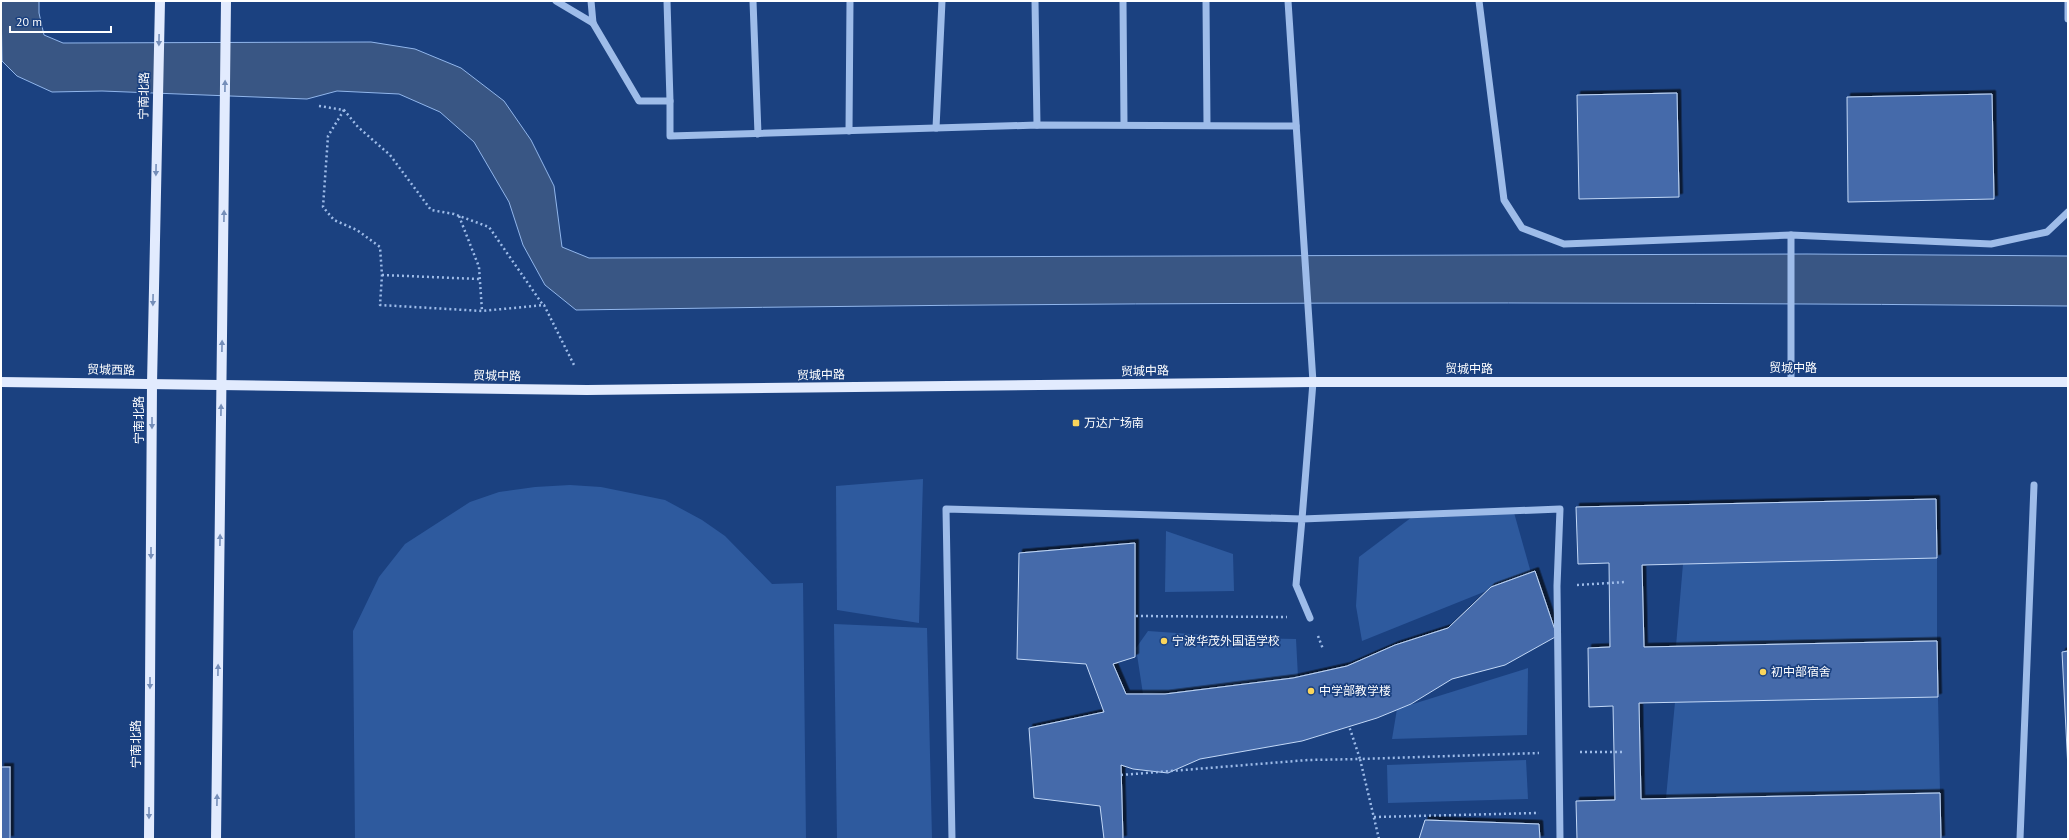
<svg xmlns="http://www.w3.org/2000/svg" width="2069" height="840" font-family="'PT Sans','Noto Sans SC',sans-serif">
<defs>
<filter id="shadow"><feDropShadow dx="3.5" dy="-3.5" stdDeviation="0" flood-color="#0009"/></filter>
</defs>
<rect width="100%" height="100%" fill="#1b4180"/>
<g fill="#2e5a9e">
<polygon points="923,479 919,623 837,610 836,486"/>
<polygon points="570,485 601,487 665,500 702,520 725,536 772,584 803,583 806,839 355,839 353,631 379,577 405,544 470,502 499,492 535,487"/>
<polygon points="1513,509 1531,573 1362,641 1356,606 1359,557 1416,514"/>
<polygon points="1166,531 1233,554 1234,591 1165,592"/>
<polygon points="1937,558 1937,641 1676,646 1683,564"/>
<polygon points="834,624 927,628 932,839 837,839"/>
<polygon points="1148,631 1248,638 1296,639 1298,677 1143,694 1136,648"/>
<polygon points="1528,668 1527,735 1392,739 1397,709"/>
<polygon points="1938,697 1940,793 1666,798 1675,702"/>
<polygon points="1526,760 1528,799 1388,803 1387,765"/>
</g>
<path fill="#395684" stroke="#91b6ec" d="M1,1H39V13L44,35L63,43L371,42L415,49L461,68L504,101L531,140L554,186L562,247L589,258L1807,254L2068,256V306C1571,301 1073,302 576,310L545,285L523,245L509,202L474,142L440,112L399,94L337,91L307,99L102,91L52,92L17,76L2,61Z"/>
<g fill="#446baa" stroke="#c3d8f7" filter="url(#shadow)">
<polygon points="1677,93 1679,197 1579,199 1577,95"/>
<polygon points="1992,94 1994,199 1848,202 1847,97"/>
<polygon points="1936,499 1937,558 1642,565 1644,647 1937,641 1938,697 1639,703 1641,799 1940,793 1941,839 1577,839 1576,801 1615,800 1613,706 1589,707 1588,648 1610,647 1609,563 1578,564 1576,507"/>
<polygon points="1135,543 1135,657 1113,664 1126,694 1165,694 1293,678 1347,666 1395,645 1448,628 1491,587 1535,571 1557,636 1505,665 1452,679 1411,704 1377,718 1302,741 1200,759 1168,773 1133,769 1121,765 1123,839 1104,839 1100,806 1034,798 1029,728 1104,712 1086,664 1017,659 1019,553"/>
<polygon points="2068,651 2068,769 2062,652"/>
<rect x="1" y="767" width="9" height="72"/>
<polygon points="1425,820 1539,824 1540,839 1419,839"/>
</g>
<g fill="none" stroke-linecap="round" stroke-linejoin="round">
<g stroke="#9ebce9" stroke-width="2.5" stroke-dasharray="2 3" stroke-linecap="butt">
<polyline points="319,106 344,110 358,127 390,155 431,210 454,214 489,227 543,305"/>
<polyline points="344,110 328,136 323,207 334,220 357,230 380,247 382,275 380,305 482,311 544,305 575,367"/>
<polyline points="459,216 479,267 482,311"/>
<polyline points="382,275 479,279"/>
<polyline points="1577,585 1625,582"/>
<polyline points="1136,616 1287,617"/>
<polyline points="1318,636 1323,649"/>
<polyline points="1580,752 1624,752"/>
<polyline points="1121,775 1308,760 1360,759 1349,726"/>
<polyline points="1374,817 1539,813"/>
<polyline points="1379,839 1360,759 1539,753"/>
</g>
<g stroke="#9ebce9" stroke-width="7">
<polyline points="556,1 593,23"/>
<polyline points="591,1 593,23 639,101 670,101 667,1"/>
<polyline points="753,1 758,134"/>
<polyline points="1035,1 1037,125"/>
<polyline points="1123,1 1124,124"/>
<polyline points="1206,1 1207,125"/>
<polyline points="1479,1 1504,200 1522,228 1564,244 1791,235 1991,244 2047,232 2068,212"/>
<polyline points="2068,1 2068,19"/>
<polyline points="670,101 670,136 1037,125 1296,126"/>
<polyline points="936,128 942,1"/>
<polyline points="849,131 850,1"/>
<polyline points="1791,235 1791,381"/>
<polyline points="1310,618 1296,585 1302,519 1560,509 1557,586 1560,839"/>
<polyline points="952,839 946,509 1302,519 1313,382 1288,1"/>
<polyline points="2020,839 2034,485"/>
</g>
<g stroke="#e2ebfe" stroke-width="10">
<polyline points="1,382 587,390 1313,382 2068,382"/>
<polyline points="149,839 152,384 160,1"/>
<polyline points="216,839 226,1"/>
</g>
</g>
<defs><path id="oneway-solid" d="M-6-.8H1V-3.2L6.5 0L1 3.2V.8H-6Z"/></defs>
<g fill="#758eb9">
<use href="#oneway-solid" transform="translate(159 40) rotate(91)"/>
<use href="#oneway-solid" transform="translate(225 86) rotate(-89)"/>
<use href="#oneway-solid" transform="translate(156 170) rotate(91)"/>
<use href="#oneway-solid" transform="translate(224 216) rotate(-89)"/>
<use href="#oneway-solid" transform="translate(153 300) rotate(91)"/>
<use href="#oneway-solid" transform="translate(222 346) rotate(-89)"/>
<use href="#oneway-solid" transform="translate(221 410) rotate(-89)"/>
<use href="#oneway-solid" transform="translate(152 423) rotate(90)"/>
<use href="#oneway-solid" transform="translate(220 540) rotate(-89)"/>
<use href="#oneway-solid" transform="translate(151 553) rotate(90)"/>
<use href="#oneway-solid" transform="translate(218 670) rotate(-89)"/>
<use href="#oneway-solid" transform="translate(150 683) rotate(90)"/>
<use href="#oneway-solid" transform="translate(217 800) rotate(-89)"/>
<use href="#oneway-solid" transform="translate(149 813) rotate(90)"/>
</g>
<g fill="#fbd55b" stroke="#1b4180" stroke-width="1.5">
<rect x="1072" y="419" width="8" height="8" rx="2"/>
<circle cx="1164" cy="641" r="4"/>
<circle cx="1763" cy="672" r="4"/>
<circle cx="1311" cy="691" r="4"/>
</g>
<g text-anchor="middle" stroke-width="3.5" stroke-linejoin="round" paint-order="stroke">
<g font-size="12" fill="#fff" stroke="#1b4180">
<text transform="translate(144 96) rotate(-89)" y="4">宁南北路</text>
<text x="1793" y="372">贸城中路</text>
<text x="1469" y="373">贸城中路</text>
<text transform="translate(111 370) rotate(1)" y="4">贸城西路</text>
<text transform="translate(1145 371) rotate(-1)" y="4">贸城中路</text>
<text transform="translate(821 375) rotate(-1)" y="4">贸城中路</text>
<text transform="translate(497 376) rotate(1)" y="4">贸城中路</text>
<text transform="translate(139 420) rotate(-90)" y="4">宁南北路</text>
<text transform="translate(136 744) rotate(-90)" y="4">宁南北路</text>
</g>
<g font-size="12" fill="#fff" stroke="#1b4180" text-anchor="start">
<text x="1084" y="427">万达广场南</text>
<text x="1172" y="645">宁波华茂外国语学校</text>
<text x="1771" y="676">初中部宿舍</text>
<text x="1319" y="695">中学部教学楼</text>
</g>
</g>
<rect width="2069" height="840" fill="none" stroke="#ffffff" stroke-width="4"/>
<path d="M10 26v6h101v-6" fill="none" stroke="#ffffff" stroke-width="2"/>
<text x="16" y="26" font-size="12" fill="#ffffff" stroke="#1b4180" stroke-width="3" paint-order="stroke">20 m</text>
</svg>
